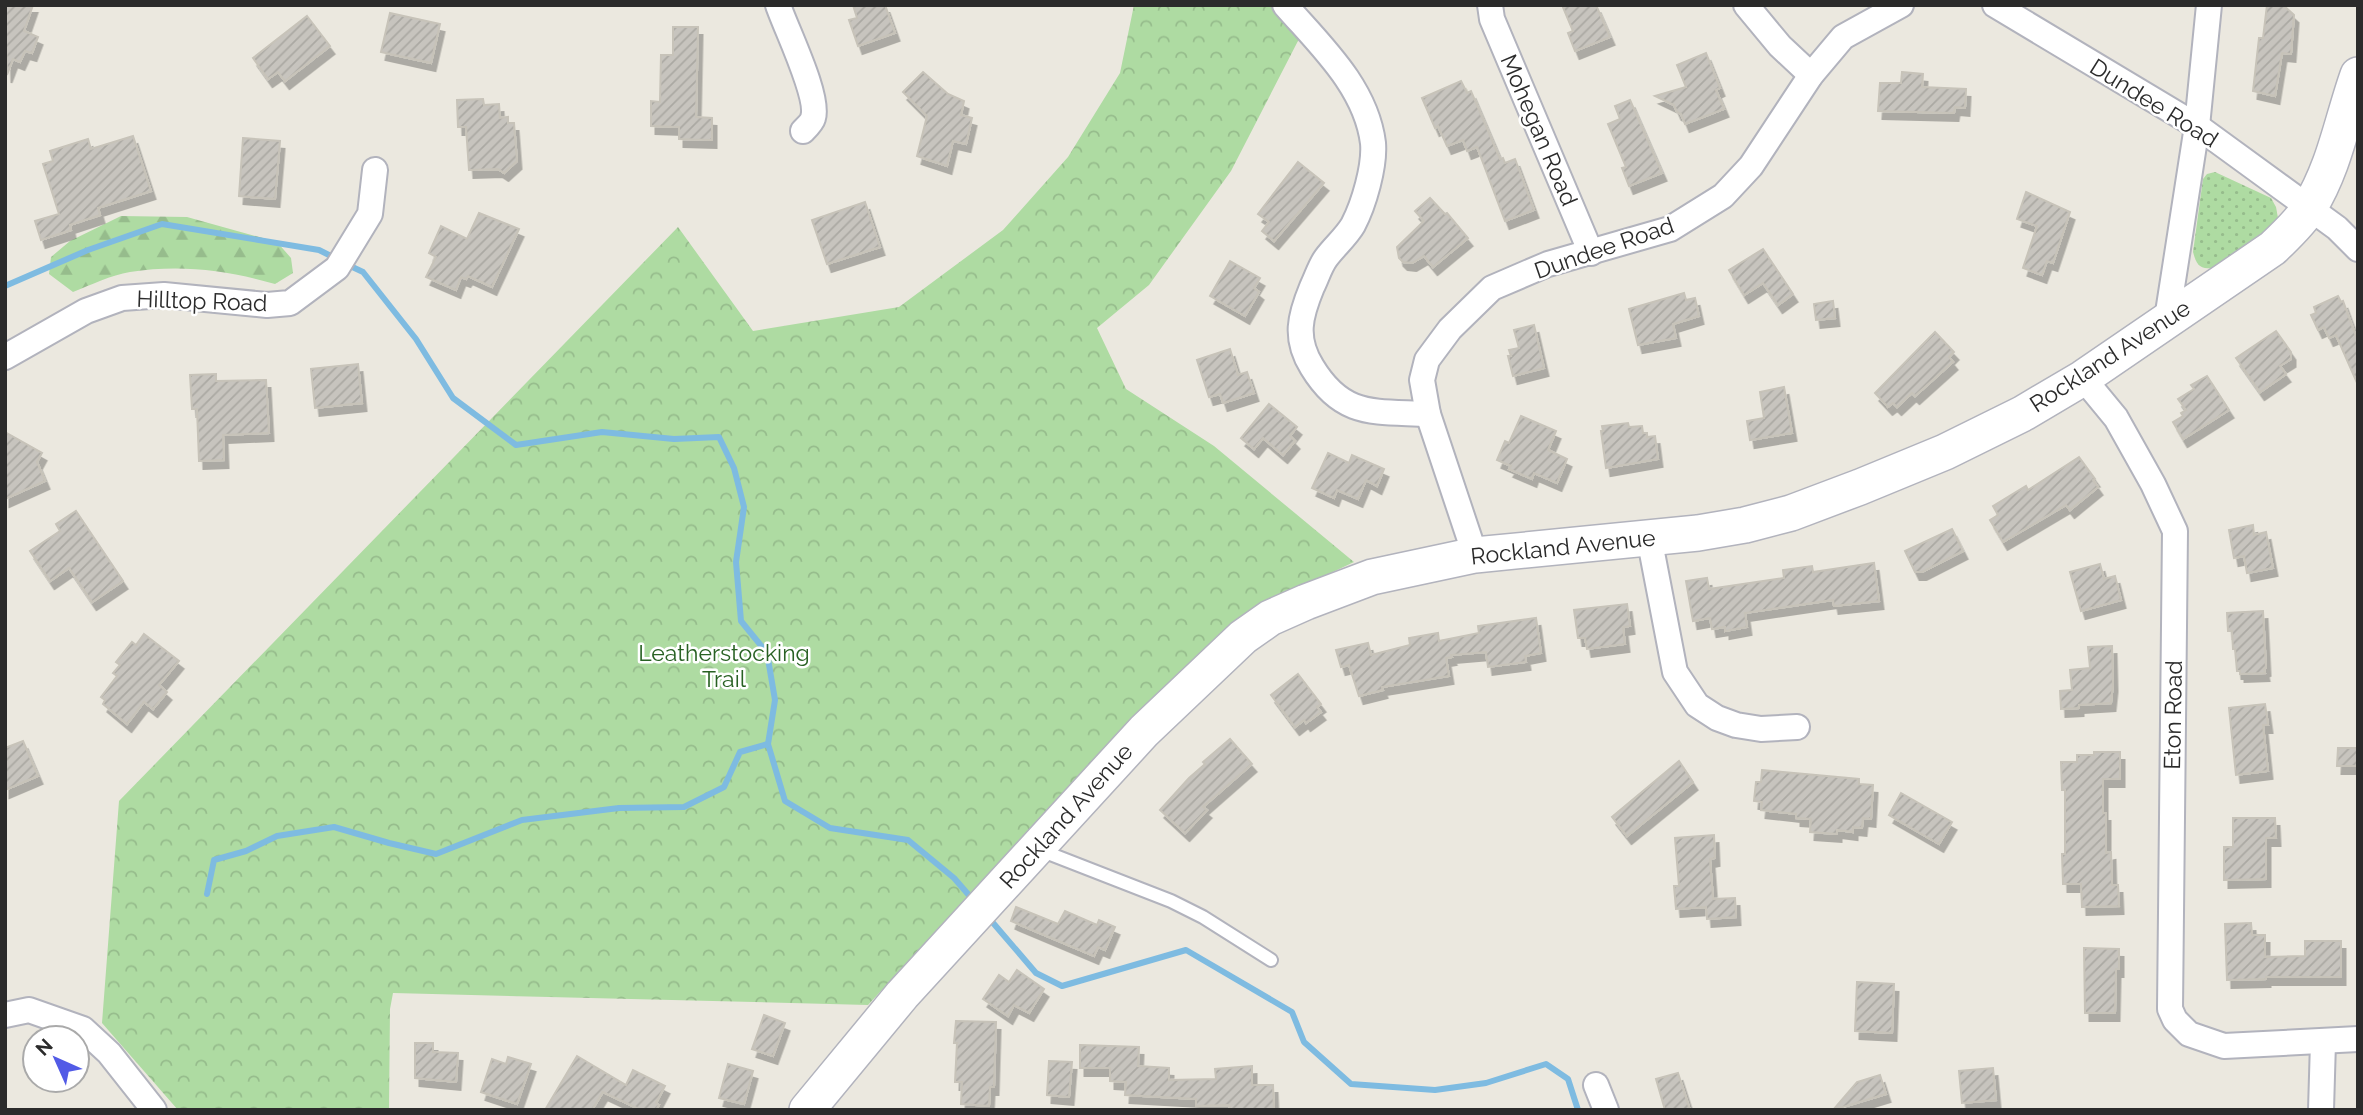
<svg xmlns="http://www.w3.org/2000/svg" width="2363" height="1115" font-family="Raleway,sans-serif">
<defs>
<pattern id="grass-dots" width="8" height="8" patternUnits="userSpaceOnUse" patternTransform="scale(1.75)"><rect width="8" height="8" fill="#aedba2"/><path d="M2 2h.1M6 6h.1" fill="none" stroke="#96bc8c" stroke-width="1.8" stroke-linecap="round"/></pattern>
<pattern id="forest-firs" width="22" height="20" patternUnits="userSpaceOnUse" patternTransform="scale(1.75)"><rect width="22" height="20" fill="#aedba2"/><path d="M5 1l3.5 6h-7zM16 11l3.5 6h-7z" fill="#96bc8c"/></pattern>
<pattern id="park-crowns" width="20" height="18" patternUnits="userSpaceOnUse" patternTransform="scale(1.75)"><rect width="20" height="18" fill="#aedba2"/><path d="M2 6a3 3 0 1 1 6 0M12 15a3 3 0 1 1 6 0" fill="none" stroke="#96bc8c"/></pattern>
<pattern id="building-hatch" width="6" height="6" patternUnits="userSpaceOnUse" patternTransform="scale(1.75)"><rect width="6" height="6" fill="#c7c4be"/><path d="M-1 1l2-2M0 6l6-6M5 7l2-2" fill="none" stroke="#aba9a3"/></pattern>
<filter id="shadow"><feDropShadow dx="4.5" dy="8" stdDeviation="0" flood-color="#0004"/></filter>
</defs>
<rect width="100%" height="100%" fill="#ebe8df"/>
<path fill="url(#grass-dots)" d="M2215,172L2271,198L2276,207L2278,218L2269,228L2212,268C2199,270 2196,263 2193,252L2203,179L2207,174Z"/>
<path fill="url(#forest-firs)" d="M121,216L187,217L277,242L291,258L293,273L275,284C227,270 180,264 130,272C111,275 91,285 73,292L49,274L51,257L70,241Z"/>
<polygon fill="url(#park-crowns)" points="1134,5 1270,5 1300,37 1231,171 1149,285 1097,328 1126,389 1214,446 1354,562 1278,598 1206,651 953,913 868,1005 393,993 390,1009 389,1110 178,1110 102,1023 119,801 678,227 753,331 899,307 1003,230 1068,157 1120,73"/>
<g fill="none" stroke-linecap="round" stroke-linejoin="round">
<g stroke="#7ebbe1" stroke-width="6">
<polyline points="346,264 363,272 416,339 453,398 516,445 602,432 674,439 719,437 734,468 744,507 736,562 741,621 767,653 775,700 768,744 785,801 830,828 908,840 954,878 974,901"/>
<polyline points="5,286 88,250 162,224 319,250 337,259"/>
<polyline points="207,894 214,860 246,851 277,836 334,827 389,843 436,854 522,820 619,808 684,807 724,787 740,752 768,744"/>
<polyline points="988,917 1036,973 1062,986 1186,950 1292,1012 1304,1042 1351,1084 1435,1090 1486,1083 1546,1064 1568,1079 1578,1110"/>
</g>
</g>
<g fill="url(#building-hatch)" stroke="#c7c3b9" stroke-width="2" filter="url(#shadow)">
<polygon points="5,5 33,5 24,31 38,37 32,53 25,51 20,62 13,59 7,75"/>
<polygon points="853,5 885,5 895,33 858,46 849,20 857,18"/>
<polygon points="1562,5 1596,5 1610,37 1575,51 1568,33 1573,31"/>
<polygon points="2267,5 2283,5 2294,15 2291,54 2282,53 2275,96 2253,91 2259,38 2263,38"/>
<polygon points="390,13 440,24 431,63 381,52"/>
<polygon points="307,16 330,46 285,81 278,72 268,79 253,58"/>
<polygon points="673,27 698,27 696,117 712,118 712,140 679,139 679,127 651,126 651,101 660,102 661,55 673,55"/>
<polygon points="1706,53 1720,88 1716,90 1724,109 1685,124 1681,114 1677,112 1674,105 1655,96 1686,87 1677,65"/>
<polygon points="923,72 948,94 964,101 961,115 972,118 966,144 953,141 947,166 917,156 927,116 903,92"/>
<polygon points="1902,72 1923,74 1922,87 1966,89 1965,108 1955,107 1954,113 1878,111 1880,83 1901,83"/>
<polygon points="1461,81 1467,93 1471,91 1500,159 1503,158 1505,163 1515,159 1534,210 1505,221 1477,147 1467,151 1463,140 1447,146 1438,126 1435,128 1422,98"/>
<polygon points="483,99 484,105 499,104 500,118 508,117 508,123 514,123 517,161 504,173 498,169 469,170 466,127 458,127 457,100"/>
<polygon points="1630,100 1662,173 1629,186 1622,168 1626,167 1608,124 1620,119 1615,106"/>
<polygon points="133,136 151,191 98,208 100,215 70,225 71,230 41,240 35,221 59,214 43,164 53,161 50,151 88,139 91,149"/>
<polygon points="243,138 280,141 275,199 239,196"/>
<polygon points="1298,162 1324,183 1274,241 1262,231 1269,222 1258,214"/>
<polygon points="2026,192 2070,212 2053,263 2047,261 2042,275 2023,268 2037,226 2017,219"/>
<polygon points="1430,198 1445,214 1447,213 1468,238 1433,267 1424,256 1412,263 1403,262 1399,258 1397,247 1424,221 1415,211"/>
<polygon points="865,202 880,247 827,264 812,220"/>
<polygon points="479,213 519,229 492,287 468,276 466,279 461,277 456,290 426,277 436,257 429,253 441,226 467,239"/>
<polygon points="1763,249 1793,294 1778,305 1763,283 1744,295 1729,270"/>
<polygon points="1230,261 1260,278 1254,288 1259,292 1245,316 1210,296"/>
<polygon points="1684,293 1686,300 1695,298 1699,316 1673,324 1676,338 1638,345 1629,309"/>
<polygon points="2338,296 2341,302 2343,301 2358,342 2358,385 2336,335 2329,338 2324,327 2318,330 2311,315 2316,313 2314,307"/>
<polygon points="1833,301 1835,318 1816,320 1814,304"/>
<polygon points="1534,325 1544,368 1513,376 1508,356 1511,356 1509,350 1519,348 1514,330"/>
<polygon points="2276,331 2291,352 2291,359 2280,366 2286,374 2260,392 2236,358"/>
<polygon points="1935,332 1954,352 1949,357 1953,362 1915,396 1912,393 1897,407 1893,403 1888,407 1875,393"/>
<polygon points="1230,349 1238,375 1247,372 1254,393 1223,403 1220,394 1209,397 1197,360"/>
<polygon points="358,364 362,403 315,408 311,369"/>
<polygon points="216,374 216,381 266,380 269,433 223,435 224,460 199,461 197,409 192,409 190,375"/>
<polygon points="2207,376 2229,410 2183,439 2173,422 2183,416 2181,413 2186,410 2178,399 2194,389 2191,385"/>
<polygon points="1784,387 1792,433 1750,440 1747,421 1764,418 1760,392"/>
<polygon points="1269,404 1297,427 1290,436 1295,441 1283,455 1263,438 1254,449 1241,438"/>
<polygon points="1521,416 1556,431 1548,450 1567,459 1557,483 1534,473 1532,479 1509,469 1511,466 1497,460 1505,441 1509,443"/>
<polygon points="1628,423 1629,427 1642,426 1643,433 1647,433 1647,437 1655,436 1658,459 1606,468 1601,431 1603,431 1602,426"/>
<polygon points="5,432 42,453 37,462 45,481 5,499"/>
<polygon points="1328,453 1349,463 1352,455 1384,469 1377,486 1366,480 1358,499 1337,490 1334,498 1312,488"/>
<polygon points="2079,457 2095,479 2093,480 2098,487 2070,510 2066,505 2003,542 1990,520 1998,515 1993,506 2026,486 2028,490"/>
<polygon points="76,511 123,581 92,602 69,568 50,581 30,551 60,531 56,524"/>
<polygon points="2253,525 2254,535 2266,532 2273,568 2247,573 2244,556 2234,558 2229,530"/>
<polygon points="1952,529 1963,551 1922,572 1915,572 1905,551"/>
<polygon points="1874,563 1879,601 1834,606 1833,600 1745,613 1747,627 1725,631 1725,627 1712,629 1710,618 1693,621 1686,581 1707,578 1709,589 1784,578 1783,570 1812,566 1813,572"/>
<polygon points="2100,564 2104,579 2115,576 2121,600 2081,611 2070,572"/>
<polygon points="1627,604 1630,626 1623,627 1625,644 1587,649 1585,638 1578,638 1574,610"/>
<polygon points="2263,611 2266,668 2264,669 2265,673 2240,674 2240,671 2237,671 2235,649 2233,649 2232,631 2228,631 2227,613"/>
<polygon points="1536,618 1541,653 1525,656 1526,662 1488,667 1486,652 1451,655 1452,657 1446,658 1449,676 1382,687 1383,690 1359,696 1349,665 1341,667 1336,650 1368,643 1371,655 1410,645 1409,638 1438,633 1439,641 1479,633 1478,626"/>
<polygon points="144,634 179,661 159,685 167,692 153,709 144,702 127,724 103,704 105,700 101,697 117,676 113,673 120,665 116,662 132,642 136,645"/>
<polygon points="2112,646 2113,684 2111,703 2079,705 2079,708 2061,709 2060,691 2072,690 2070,670 2090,668 2088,647"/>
<polygon points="1298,674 1321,704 1317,707 1321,712 1306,723 1304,720 1295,727 1271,695"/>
<polygon points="2265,704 2268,725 2263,725 2268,771 2236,775 2229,708"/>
<polygon points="1230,739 1252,764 1203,807 1207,810 1185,833 1160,810 1189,778 1205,764 1203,762"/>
<polygon points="23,741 38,776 5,790 5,748"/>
<polygon points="2338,748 2358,748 2358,766 2337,766"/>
<polygon points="2094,752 2120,752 2120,779 2103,779 2103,813 2106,813 2106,853 2111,852 2112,885 2118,885 2119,906 2082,907 2081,884 2063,884 2062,854 2065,854 2065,790 2062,790 2061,762 2077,762 2077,755 2094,755"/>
<polygon points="1679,761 1693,782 1627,836 1612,817"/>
<polygon points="1762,770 1859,779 1859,784 1873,785 1871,819 1863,818 1862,828 1853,827 1853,832 1837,830 1837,834 1810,832 1811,819 1796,818 1796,814 1761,810 1762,802 1754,801 1756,782 1761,782"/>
<polygon points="1901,793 1952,822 1939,844 1889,815"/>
<polygon points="2233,818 2275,818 2276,838 2266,838 2266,879 2224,880 2224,847 2233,847"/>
<polygon points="1714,835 1715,858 1710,859 1713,899 1735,898 1736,917 1707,919 1706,907 1676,909 1674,886 1679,886 1675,838"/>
<polygon points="1016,907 1058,924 1065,911 1097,925 1099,920 1115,927 1105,950 1098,947 1094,956 1011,921"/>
<polygon points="2251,923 2252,935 2265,935 2265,957 2305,956 2305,941 2341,941 2341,977 2266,977 2266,979 2227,980 2225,924"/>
<polygon points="2084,948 2119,949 2119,969 2116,969 2115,1013 2085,1013"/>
<polygon points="1017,970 1044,989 1029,1013 1014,1005 1008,1016 983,999 999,975 1009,982"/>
<polygon points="1857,982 1894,984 1892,1033 1855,1031"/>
<polygon points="764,1015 785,1023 773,1056 752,1049"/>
<polygon points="956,1021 996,1022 994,1087 990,1087 989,1106 961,1104 962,1082 955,1082 957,1043 954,1043"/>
<polygon points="415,1043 433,1043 433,1052 458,1053 456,1082 415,1078"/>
<polygon points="1080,1045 1139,1047 1138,1066 1169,1068 1169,1080 1216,1079 1215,1069 1252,1066 1252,1085 1273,1085 1274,1110 1230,1109 1229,1105 1196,1106 1196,1099 1125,1095 1126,1082 1110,1081 1110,1068 1080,1068"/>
<polygon points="577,1056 626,1085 633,1070 665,1086 656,1103 659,1105 656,1110 641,1110 603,1092 592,1110 545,1110"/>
<polygon points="508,1057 531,1064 517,1104 481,1092 492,1059 506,1064"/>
<polygon points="1049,1061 1072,1062 1069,1097 1047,1095"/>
<polygon points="728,1064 753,1071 744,1104 719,1098"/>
<polygon points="1993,1068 1996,1100 1962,1103 1959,1071"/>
<polygon points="1678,1073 1690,1110 1665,1110 1656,1079"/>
<polygon points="1880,1075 1886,1094 1833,1110 1857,1082"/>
</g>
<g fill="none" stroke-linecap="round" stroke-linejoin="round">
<defs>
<polyline id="lane" points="1040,850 1171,901 1203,917 1271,960"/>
<g id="street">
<path d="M778,5C786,29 820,97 813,118C812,122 806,128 803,131"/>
<path d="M1285,5C1320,45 1366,87 1373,143C1375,166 1364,204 1353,225C1346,237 1334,247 1326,258C1320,266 1317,277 1312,287C1300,316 1294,338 1312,367C1343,418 1374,411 1428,414"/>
<polyline points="1490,5 1492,19 1591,253"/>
<polyline points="1746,5 1780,46 1811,75"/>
<polyline points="1995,5 2197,126 2337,228 2358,249"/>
<polyline points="2167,319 2197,126 2209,5"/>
<polyline points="5,357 86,311 122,298 164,295 267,305 290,303 337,268 370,214 375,170"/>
<polyline points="2083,378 2116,418 2153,484 2175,531 2170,1009 2175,1020 2189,1034 2224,1046 2358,1039"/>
<polyline points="1649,537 1675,672 1697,705 1717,718 1736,725 1761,729 1797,727"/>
<polyline points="1475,555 1428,414 1422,380 1427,360 1450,329 1492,288 1548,264 1670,229 1723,196 1751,166 1811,75 1843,37 1901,5"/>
<polyline points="5,1015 29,1010 83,1029 109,1053 154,1110"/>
<polyline points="1596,1085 1606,1110"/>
<polyline points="2321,1110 2323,1042"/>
</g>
<path id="secondary" d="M807,1110L902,995L1144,731L1243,637L1270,618L1306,602L1372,577L1475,555L1698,533L1745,525L1791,513L1860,487L1945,452L2022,414L2083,378L2273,248C2285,236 2300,223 2309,208C2335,166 2342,120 2358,75"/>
</defs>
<use href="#lane" stroke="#b2b3bd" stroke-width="16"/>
<use href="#street" stroke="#b2b3bd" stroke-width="28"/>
<use href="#secondary" stroke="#b2b3bd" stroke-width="38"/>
<use href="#lane" stroke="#fff" stroke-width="12"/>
<use href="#street" stroke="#fff" stroke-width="24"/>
<use href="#secondary" stroke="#fff" stroke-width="35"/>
</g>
<g text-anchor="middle" stroke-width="5" stroke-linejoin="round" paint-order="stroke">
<g font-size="23" fill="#2b2b2b" stroke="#fff">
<text transform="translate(2154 103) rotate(32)" y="8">Dundee Road</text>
<text transform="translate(1539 130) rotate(67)" y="8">Mohegan Road</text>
<text transform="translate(1604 248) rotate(-19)" y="8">Dundee Road</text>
<text transform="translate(202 301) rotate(2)" y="8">Hilltop Road</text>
<text transform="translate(2110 356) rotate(-33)" y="8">Rockland Avenue</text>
<text transform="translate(1563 547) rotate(-6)" y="8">Rockland Avenue</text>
<text transform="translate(2173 715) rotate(-89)" y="8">Eton Road</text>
<text transform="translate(1066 816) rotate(-48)" y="8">Rockland Avenue</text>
</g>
<g font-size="23" fill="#286123" stroke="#fff">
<text x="724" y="661">Leatherstocking<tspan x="724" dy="26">Trail</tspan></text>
</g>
</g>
<rect width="2363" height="1115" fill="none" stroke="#2b2b2b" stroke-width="14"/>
<g transform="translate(56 1059) rotate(315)"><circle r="33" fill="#ffffff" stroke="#aaaaaa" stroke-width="2"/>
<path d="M0-5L12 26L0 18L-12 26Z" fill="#525be6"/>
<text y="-10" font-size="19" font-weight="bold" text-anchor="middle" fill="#2b2b2b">N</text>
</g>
</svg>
